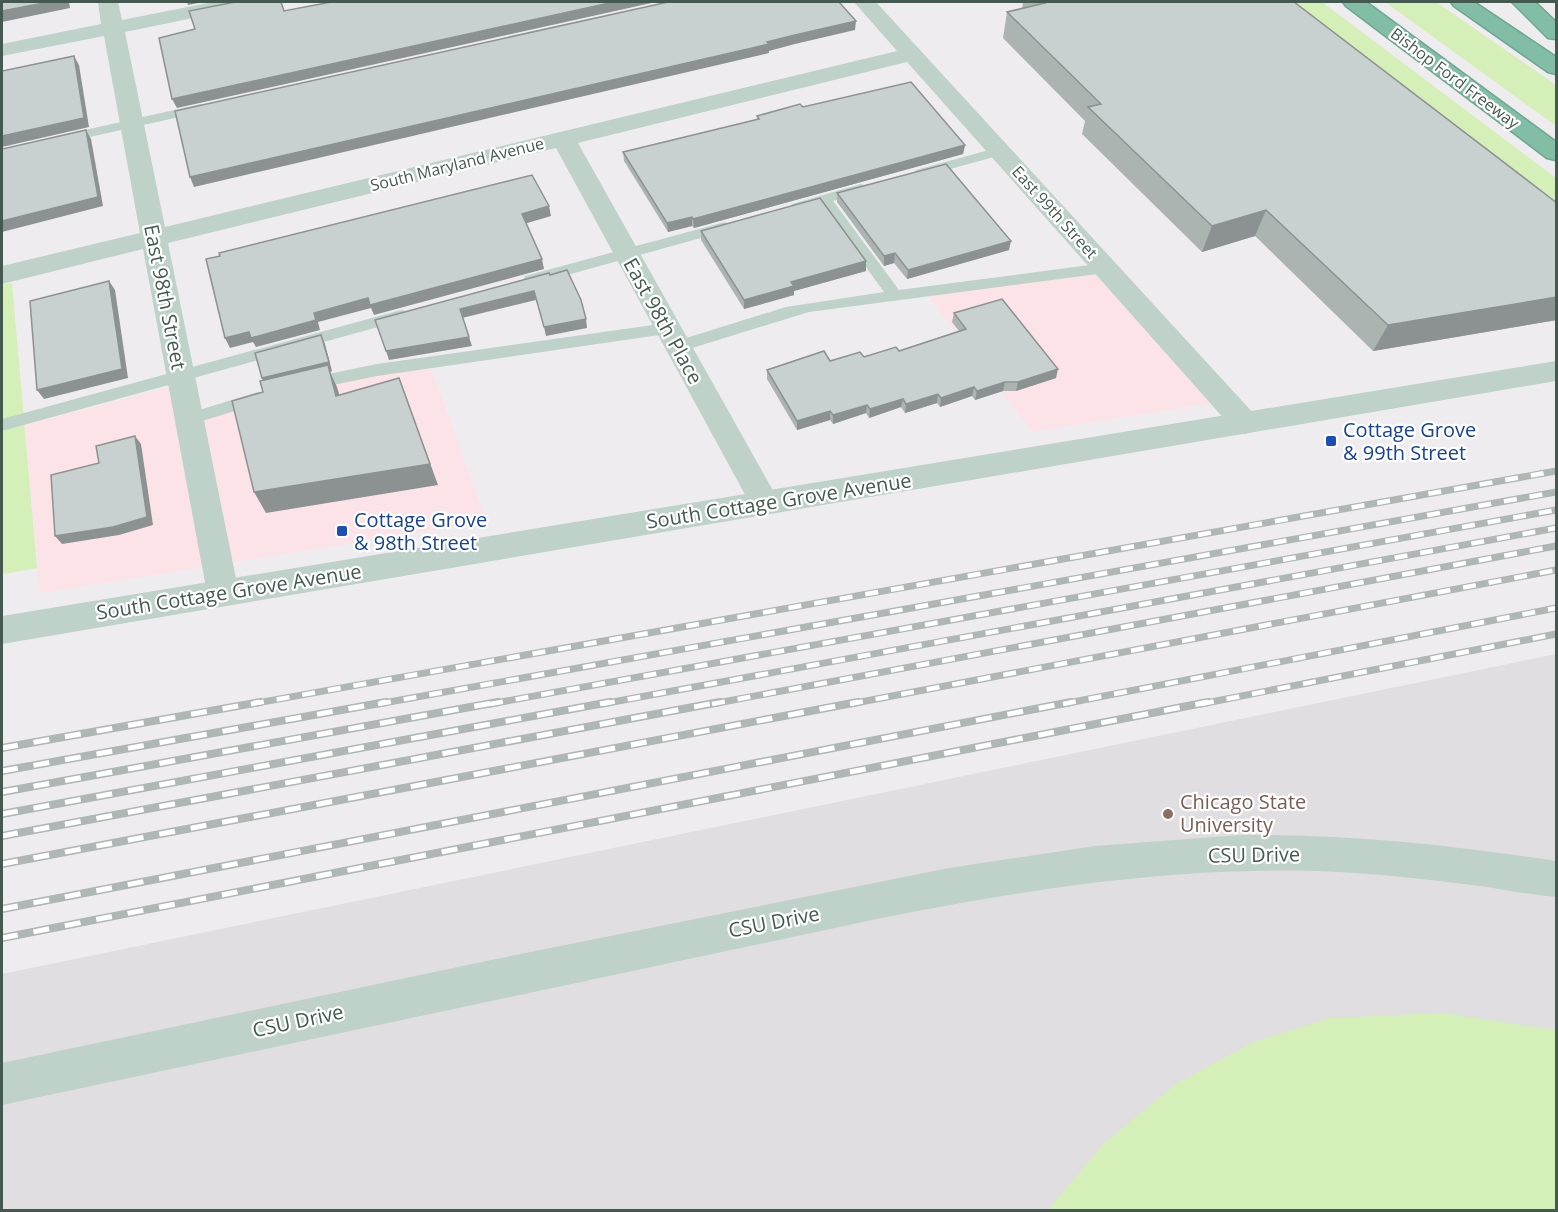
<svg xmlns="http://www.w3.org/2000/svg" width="1558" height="1212" font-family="'Open Sans',sans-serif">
<rect width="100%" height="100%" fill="#efecef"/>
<g fill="#fce3e8">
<polygon points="1120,271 1236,399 1032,432 928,296"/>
<polygon points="431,368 487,522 40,593 25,425 175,386 183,423 327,383"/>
</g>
<polygon fill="#e0dee0" points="1556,654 1556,1210 2,1210 2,974"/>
<g fill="#d4efb7">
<polygon points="1290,2 1322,2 1556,178 1556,205"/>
<polygon points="1385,2 1436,2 1556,85 1556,126"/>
<polygon points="12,283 37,568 2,574 2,285"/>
<polygon points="1443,1013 1556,1030 1556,1210 1048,1210 1104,1143 1176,1084 1253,1042 1330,1018"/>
</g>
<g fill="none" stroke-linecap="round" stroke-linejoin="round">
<defs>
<g id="motorway">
<polygon points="1343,2 1366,2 1556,142 1556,160 1547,158 1346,6"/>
<polygon points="1451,2 1474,2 1556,57 1556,74 1548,72 1454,6"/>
<polygon points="1512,2 1535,2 1556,22 1556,39 1548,38"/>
</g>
</defs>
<use href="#motorway" stroke="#6da892" stroke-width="3"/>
<g fill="#bed2c9" fill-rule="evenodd">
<polygon points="201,104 206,105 208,108 206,111 63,143 56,139 63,135"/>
<polygon points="1000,147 1007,151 1005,154 921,177 914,173 916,170"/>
<polygon points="861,184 866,186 868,189 866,192 833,201 899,290 1105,263 1113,268 1105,273 809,312 676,353 670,351 668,347 670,343 786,307 884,292 821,205 797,212 790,207 792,204"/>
<polygon points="725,222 733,227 730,230 531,285 523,280 525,276"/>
<polygon points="401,310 407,311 409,315 407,319 2,431 2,419"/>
<polygon points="667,323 673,325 675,329 673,333 377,376 309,390 303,388 301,384 303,380 309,378 377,364"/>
<polygon points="258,392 264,394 267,398 264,402 189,425 183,423 180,419 183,415"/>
</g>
<polygon fill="#bed2c9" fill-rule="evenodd" points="98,2 118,2 122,20 213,2 253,2 249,6 242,8 125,32 165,227 897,51 854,2 876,2 1255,415 1260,423 1255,431 1245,434 1235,431 907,62 578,143 780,503 776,511 765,515 754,511 556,148 168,243 239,593 235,602 223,606 211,602 207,593 143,249 2,284 2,266 140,233 104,36 2,56 2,44 101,24"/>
<g fill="#bed2c9" fill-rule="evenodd">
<polygon points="1556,361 1556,381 2,644 2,616"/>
<path d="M1241,835C1347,834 1451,845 1556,861V897C1531,895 1506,890 1480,886C1426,879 1372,873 1318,871C1169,867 1022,890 877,919L2,1105V1063L496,959L949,868L1095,846Z"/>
</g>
<use href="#motorway" fill="#82bda6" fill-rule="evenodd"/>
<defs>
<g id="rail-far1">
<polyline points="251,704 1556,471"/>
<polyline points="378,704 1556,492"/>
<polyline points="490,704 1556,510"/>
<polyline points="602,704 1556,528"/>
<polyline points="712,704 1556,546"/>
<polyline points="850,704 1556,570"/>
<polyline points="1063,704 1556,608"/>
<polyline points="1201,704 1556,634"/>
</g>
<g id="rail">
<polyline points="2,748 260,702"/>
<polyline points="2,771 386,702"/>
<polyline points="2,792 498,702"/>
<polyline points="2,814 610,702"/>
<polyline points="2,836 720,702"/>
<polyline points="2,864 858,702"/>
<polyline points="2,909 1071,702"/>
<polyline points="2,938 1208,702"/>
</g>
</defs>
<use href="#rail-far1" stroke="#aeb7b4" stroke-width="7"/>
<use href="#rail" stroke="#aeb7b4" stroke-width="8"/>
<use href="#rail-far1" stroke="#fff" stroke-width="4.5" stroke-dasharray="13" stroke-linecap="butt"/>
<use href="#rail" stroke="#fff" stroke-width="5" stroke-dasharray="16" stroke-linecap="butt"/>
</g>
<g fill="#acb4b2">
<polygon points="1023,2 1294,2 1557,203 1557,320 1373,351 1255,236 1202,252 1082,134 1085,121 1003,38 1007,12 1022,9"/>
<polygon points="803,107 965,145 963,154 694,228 692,226 668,232 624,161 623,152 757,119 757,116"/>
<polygon points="837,193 1009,250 907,279 894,263 884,266 837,202"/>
<polygon points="701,231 866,261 866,271 794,291 794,295 744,309 701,240"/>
<polygon points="954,313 1056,378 1016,391 1003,391 975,400 972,396 940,407 937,403 905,413 901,407 869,418 866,413 833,424 830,420 797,430 767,379 767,370 899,351 959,331 952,322"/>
</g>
<g fill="#8c9291">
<polygon points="49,2 69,2 70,8 2,22 2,11"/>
<polygon points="187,2 204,2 188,5"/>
<polygon points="614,2 656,2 177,108 172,99"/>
<polygon points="856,21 855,30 795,44 769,51 769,53 194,187 190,177"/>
<polygon points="74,56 79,65 89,127 2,147 2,136"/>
<polygon points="86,130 91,139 103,206 2,232 2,221"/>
<polygon points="965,145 963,154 694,228 693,219"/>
<polygon points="549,206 551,216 524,224 522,214"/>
<polygon points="1266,210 1255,236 1202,252 1212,226"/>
<polygon points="692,217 692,226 668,232 667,223"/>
<polygon points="1011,241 1009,250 907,279 908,270"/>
<polygon points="895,253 894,263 884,266 884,256"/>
<polygon points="542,259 544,269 374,315 371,308 318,322 320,330 256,347 253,342 230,348 225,338 368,298"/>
<polygon points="866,261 866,271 794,291 794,295 744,309 744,300 791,282"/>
<polygon points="109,281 115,290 128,378 44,399 37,390"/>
<polygon points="534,291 536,300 462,318 460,309"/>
<polygon points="1557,297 1557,320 1373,351 1388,325"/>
<polygon points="586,319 587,328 546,336 544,327"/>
<polygon points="321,335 325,344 332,371 330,372 337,387 346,417 266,387 262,378"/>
<polygon points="469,337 472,346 389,360 386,351"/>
<polygon points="1058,369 1056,378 1016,391 1018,382"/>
<polygon points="399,378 438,485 266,513 254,492"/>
<polygon points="1005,382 1003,391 975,400 977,391"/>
<polygon points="974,387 972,396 940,407 941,398"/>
<polygon points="938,394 937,403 905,413 906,404"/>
<polygon points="903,399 901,407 869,418 870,409"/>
<polygon points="867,405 866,413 833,424 833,415"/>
<polygon points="830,411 830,420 797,430 797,421"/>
<polygon points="135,436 141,444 153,525 119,535 62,544 55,536"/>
</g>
<g fill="#c8d1cf" stroke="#8c9291" stroke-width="1.5">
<polygon points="2,2 49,2 2,11"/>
<polygon points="235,2 281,2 284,11 331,2 614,2 172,99 159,38 195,29 189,11"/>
<polygon points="668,2 839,2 856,21 795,35 767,42 769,44 190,177 175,111"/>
<polygon points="1043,2 1294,2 1557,203 1557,297 1388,325 1266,210 1212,226 1088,107 1101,104 1007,12 1045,3"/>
<polygon points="74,56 84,118 2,136 2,71"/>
<polygon points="911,82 965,145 693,219 692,217 667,223 623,152 759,119 757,116 800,104 803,107"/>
<polygon points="86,130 98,197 2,221 2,149"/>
<polygon points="946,164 1011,241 908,270 895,253 884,256 837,193"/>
<polygon points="532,175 549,206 522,214 542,259 370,305 368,298 314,313 316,320 251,338 249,332 225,338 206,259 220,256 219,253"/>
<polygon points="820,198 866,261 791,282 794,286 744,300 701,231"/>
<polygon points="567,270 581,300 586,319 544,327 534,291 460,309 469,337 386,351 375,320 549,273 550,275"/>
<polygon points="109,281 122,369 37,390 30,301"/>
<polygon points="1002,299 1058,369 1018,382 1005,382 977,391 974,387 941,398 938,394 906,404 903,399 870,409 867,405 833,415 830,411 797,421 767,370 824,351 830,361 860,352 864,357 896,347 899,351 966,329 954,313"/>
<polygon points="321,335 329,362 262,378 255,353"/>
<polygon points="328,365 336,396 399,378 430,464 254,492 232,401 263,392 260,381"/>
<polygon points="135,436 147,517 113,527 55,536 51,475 99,463 96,446"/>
</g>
<g fill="#1a4fb4" stroke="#fff" stroke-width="2">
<rect x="1325" y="435" width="12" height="12" rx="3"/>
<rect x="336" y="525" width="12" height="12" rx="3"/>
</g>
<circle fill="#8d6e63" stroke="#fff" stroke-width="2" cx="1168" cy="814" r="6"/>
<g text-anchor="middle" stroke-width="4.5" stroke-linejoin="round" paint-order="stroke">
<g font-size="16" fill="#445a50" stroke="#fff">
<text transform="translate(1455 78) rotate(37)" y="6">Bishop Ford Freeway</text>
<text transform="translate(457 164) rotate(-14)" y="6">South Maryland Avenue</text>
<text transform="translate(1055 212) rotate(48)" y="6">East 99th Street</text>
</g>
<g font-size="20" fill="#445a50" stroke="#fff">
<text transform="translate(165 297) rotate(79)" y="7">East 98th Street</text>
<text transform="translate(663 321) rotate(61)" y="7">East 98th Place</text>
<text transform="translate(779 501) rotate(-9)" y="7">South Cottage Grove Avenue</text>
<text transform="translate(229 592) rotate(-9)" y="7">South Cottage Grove Avenue</text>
<text transform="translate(1254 855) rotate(-1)" y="7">CSU Drive</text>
<text transform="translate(774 922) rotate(-11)" y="7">CSU Drive</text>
<text transform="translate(298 1021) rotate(-12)" y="7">CSU Drive</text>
</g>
<g font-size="20" fill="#164399" stroke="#fff" text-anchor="start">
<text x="1343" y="437">Cottage Grove<tspan x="1343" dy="23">&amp; 99th Street</tspan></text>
<text x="354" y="527">Cottage Grove<tspan x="354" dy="23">&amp; 98th Street</tspan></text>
</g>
<g font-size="20" fill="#785e54" stroke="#fff" text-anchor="start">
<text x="1180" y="809">Chicago State<tspan x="1180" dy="23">University</tspan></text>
</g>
</g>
<rect width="1558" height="1212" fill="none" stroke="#445a50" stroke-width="6"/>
</svg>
